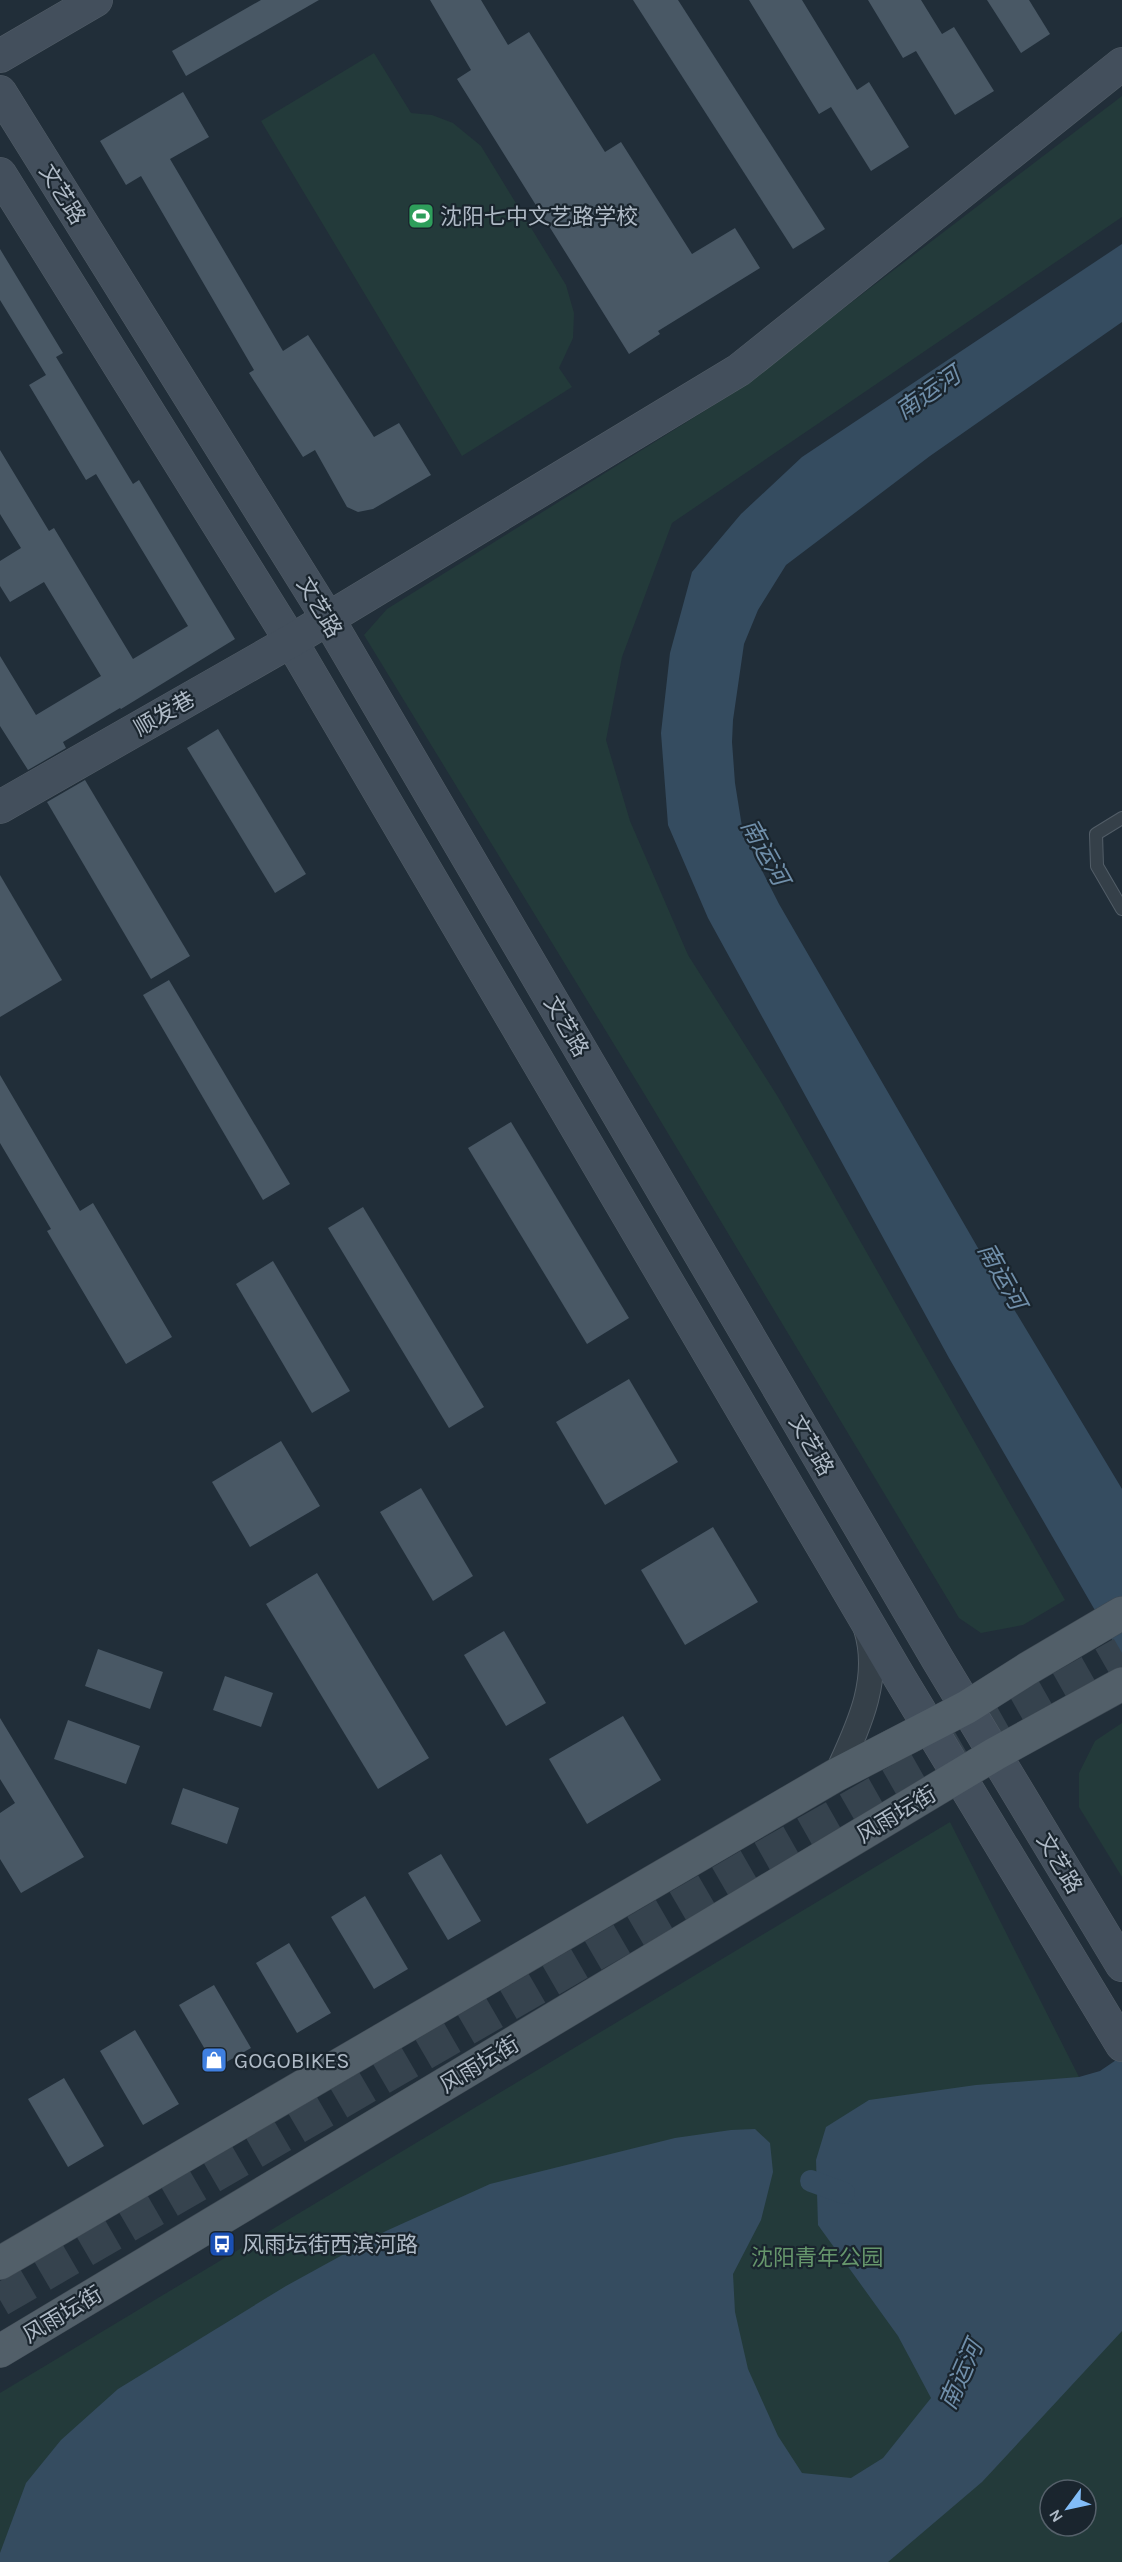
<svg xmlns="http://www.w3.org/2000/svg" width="1122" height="2562" font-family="Karla,'Noto Sans SC',sans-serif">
<rect width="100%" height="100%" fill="#212e39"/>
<g fill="#233a3a" fill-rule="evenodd">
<polygon points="374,53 411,113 432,115 453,123 481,146 566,285 574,313 573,338 559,368 572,387 462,456 261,121"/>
<polygon points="1122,96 1122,217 672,523 622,657 606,740 630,821 688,955 778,1097 1065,1600 1023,1625 981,1633 959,1618 645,1095 364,635 387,609 730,395"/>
<polygon points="1122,1723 1122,1877 1079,1807 1079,1773 1095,1741"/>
<path d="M950,1822L1079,2077L1122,2152V2562H0V2393ZM1050,2490H1086V2526H1050Z"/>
</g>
<g fill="#354c60">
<polygon points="1122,244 1122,322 930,456 786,565 758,610 744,644 733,720 732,742 735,783 743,833 779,904 1000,1286 1122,1489 1122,1657 949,1358 708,918 668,825 661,733 670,653 692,572 741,514 802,457"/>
<polygon points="1122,2056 1122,2331 982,2482 888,2562 0,2562 0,2553 26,2483 61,2440 118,2389 286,2286 386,2231 490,2184 675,2138 731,2130 755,2129 770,2143 773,2172 761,2220 733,2274 735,2312 748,2369 778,2436 802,2473 851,2478 883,2458 931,2398 898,2336 818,2225 816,2160 826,2127 869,2100 976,2085 1079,2077 1100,2071"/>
</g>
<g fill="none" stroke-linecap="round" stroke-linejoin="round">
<polyline stroke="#354c60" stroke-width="22" points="811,2181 844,2193"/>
</g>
<g fill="#495865">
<polygon points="261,0 319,0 186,76 172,51"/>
<polygon points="430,0 481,0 508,45 529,32 605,152 621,142 692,254 735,228 760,268 658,331 660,334 629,354 457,79 471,70"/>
<polygon points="633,0 678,0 825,229 793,249"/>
<polygon points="749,0 802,0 857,90 869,82 909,147 871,171 831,107 819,114"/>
<polygon points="868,0 921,0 942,34 954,27 994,91 955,115 916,51 903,58"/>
<polygon points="987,0 1029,0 1050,34 1021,53"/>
<polygon points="183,92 209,137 170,159 283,351 308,335 374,437 399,423 431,475 373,509 358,512 347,507 315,450 303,457 249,373 254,370 141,176 126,185 100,141"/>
<polygon points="0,249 63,353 56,357 133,484 139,480 235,639 121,709 120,708 63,742 66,748 28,770 0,726 0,656 36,715 101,676 44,582 10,602 0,586 0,561 21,548 0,514 0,450 49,531 54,528 133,659 188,626 96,474 86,480 29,385 46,375 0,300"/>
<polygon points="218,729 306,874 275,893 187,748"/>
<polygon points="85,780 190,956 151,979 47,802"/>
<polygon points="0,875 62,980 0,1017"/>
<polygon points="169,980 290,1184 263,1200 143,995"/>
<polygon points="0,1075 80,1211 93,1203 172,1337 126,1364 47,1231 51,1229 0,1143"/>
<polygon points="511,1122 629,1318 587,1344 468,1148"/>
<polygon points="363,1207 484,1407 449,1428 328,1228"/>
<polygon points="273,1261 350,1391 312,1413 236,1284"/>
<polygon points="629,1379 678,1462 605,1505 556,1422"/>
<polygon points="281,1441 320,1506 250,1547 212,1482"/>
<polygon points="421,1488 473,1576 433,1601 380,1512"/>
<polygon points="713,1527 758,1602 685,1645 641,1570"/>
<polygon points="317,1573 429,1758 378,1789 266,1604"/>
<polygon points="504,1631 546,1703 506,1726 464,1655"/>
<polygon points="98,1649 163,1672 150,1709 85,1686"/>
<polygon points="225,1676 273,1693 261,1727 213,1710"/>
<polygon points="623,1716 661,1780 587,1824 549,1759"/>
<polygon points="0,1718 84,1857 21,1893 0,1859 0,1813 15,1803 0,1779"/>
<polygon points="68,1720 140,1746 126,1784 54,1759"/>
<polygon points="183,1788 239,1808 227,1844 171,1824"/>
<polygon points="441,1854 481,1921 448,1940 408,1873"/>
<polygon points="365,1896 408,1969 374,1989 331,1917"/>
<polygon points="289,1943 331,2013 297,2033 256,1963"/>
<polygon points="214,1985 251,2048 216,2068 179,2005"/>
<polygon points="135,2030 179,2104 143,2125 100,2051"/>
<polygon points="64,2078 104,2146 68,2167 28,2099"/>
</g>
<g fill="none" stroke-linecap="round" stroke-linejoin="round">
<polyline stroke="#36434e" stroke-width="33" stroke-dasharray="33 16" stroke-linecap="butt" points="0,2300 756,1861 1122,1653"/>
<defs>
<polyline id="lane" points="1122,818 1096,834 1097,866 1122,909"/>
<path id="street" d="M836,1775C857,1729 882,1681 866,1629"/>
<g id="secondary">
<polyline points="0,56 96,0"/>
<polyline points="0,92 327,617 938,1660 1122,1965"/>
<polyline points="0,174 291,641 901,1680 1122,2045"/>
<polyline points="0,807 291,641 739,370 1122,64"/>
</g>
<g id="primary">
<polyline points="0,2263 836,1775 967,1707 1027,1669 1122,1613"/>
<polyline points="0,2351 995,1754 1122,1684"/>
</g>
</defs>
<use href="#lane" stroke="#525d67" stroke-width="14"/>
<use href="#street" stroke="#525d67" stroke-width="26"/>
<use href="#secondary" stroke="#525d67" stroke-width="34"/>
<use href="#primary" stroke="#3e4953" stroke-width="34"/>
<use href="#lane" stroke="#354049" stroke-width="12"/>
<use href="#street" stroke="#354049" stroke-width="24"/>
<use href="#secondary" stroke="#434f5c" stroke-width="33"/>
<use href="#primary" stroke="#525f69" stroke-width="33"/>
</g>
<defs>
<symbol id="stadium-square" viewBox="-11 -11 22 22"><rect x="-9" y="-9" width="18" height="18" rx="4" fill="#2e9e5b" stroke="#1a252e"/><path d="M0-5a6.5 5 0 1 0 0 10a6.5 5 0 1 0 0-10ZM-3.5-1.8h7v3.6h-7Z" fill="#fff"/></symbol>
<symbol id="shop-square" viewBox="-11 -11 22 22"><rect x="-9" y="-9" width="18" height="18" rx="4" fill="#3f7fe0" stroke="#1a252e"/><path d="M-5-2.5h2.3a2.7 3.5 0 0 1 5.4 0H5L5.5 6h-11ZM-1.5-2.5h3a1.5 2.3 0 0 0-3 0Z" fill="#fff"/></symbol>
<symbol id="bus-square" viewBox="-11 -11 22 22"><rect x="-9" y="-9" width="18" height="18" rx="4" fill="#1a4fb4" stroke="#1a252e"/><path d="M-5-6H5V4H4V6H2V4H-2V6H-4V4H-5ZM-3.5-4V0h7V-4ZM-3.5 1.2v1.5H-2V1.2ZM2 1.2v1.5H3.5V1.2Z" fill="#fff"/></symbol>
</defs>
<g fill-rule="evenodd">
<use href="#stadium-square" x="406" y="201" width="30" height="30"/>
<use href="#shop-square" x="199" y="2045" width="30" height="30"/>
<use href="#bus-square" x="207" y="2229" width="30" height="30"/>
</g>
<g text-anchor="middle" stroke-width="4.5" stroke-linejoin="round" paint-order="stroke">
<g font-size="22" fill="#afbac6" stroke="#1a252e">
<text transform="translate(63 194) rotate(58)" y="8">文艺路</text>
<text transform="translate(320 607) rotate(59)" y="8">文艺路</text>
<text transform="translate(164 713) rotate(-30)" y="8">顺发巷</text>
<text transform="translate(567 1026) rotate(60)" y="8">文艺路</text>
<text transform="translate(812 1445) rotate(60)" y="8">文艺路</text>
<text transform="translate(896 1814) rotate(-31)" y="8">风雨坛街</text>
<text transform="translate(1060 1863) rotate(59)" y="8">文艺路</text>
<text transform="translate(479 2064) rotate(-31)" y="8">风雨坛街</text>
<text transform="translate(62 2314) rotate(-31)" y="8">风雨坛街</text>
</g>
<g font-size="22" fill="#afbac6" stroke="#1a252e" text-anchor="start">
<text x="440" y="224">沈阳七中文艺路学校</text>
<text x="234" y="2068">GOGOBIKES</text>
<text x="242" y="2252">风雨坛街西滨河路</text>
</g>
<g font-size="22" fill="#66966c" stroke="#1a252e">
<text x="817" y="2265">沈阳青年公园</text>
</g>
<g font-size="24" font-style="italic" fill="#708faa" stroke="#1a252e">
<text transform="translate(928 393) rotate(-35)" y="8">南运河</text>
<text transform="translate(765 852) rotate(61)" y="8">南运河</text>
<text transform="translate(1002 1276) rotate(61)" y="8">南运河</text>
<text transform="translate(961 2375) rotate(-66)" y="8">南运河</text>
</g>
</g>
<g transform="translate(1068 2508) rotate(237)"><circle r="28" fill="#1a252e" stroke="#56616b" stroke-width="1.5"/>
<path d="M0-4.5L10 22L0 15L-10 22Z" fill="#82bdf8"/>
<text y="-9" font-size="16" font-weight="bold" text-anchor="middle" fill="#afbac6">N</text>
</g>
</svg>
